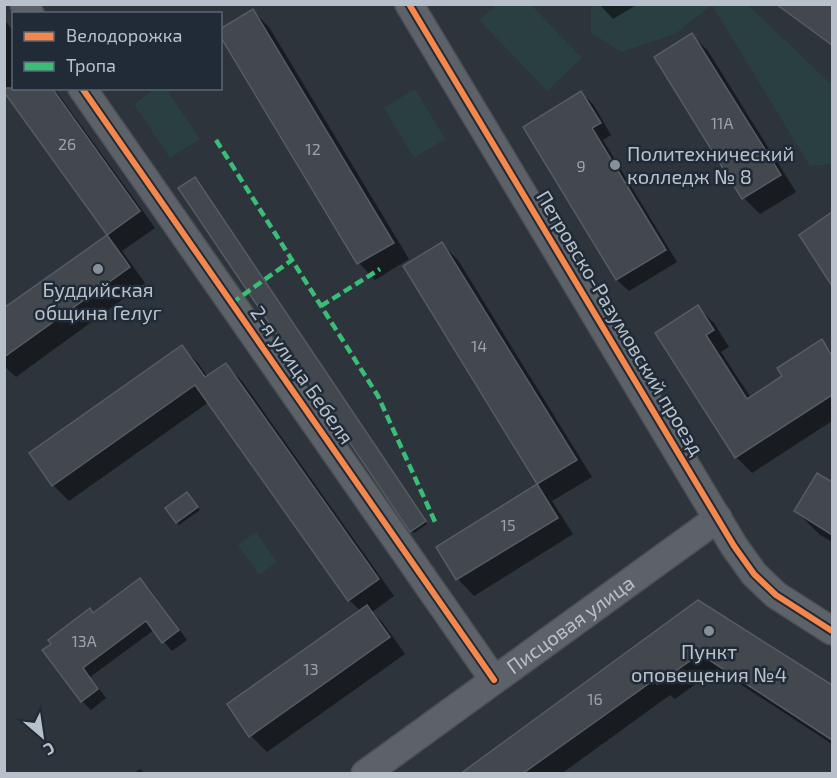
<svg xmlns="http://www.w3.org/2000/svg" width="837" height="778" font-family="'Exo 2',sans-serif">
<rect width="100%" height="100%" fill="#2d343b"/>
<g fill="#2a3f41">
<polygon points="496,5 531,5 582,58 547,91 479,20"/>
<polygon points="595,5 748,5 832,85 832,164 810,166 712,5 675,34 622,52 591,33 591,8"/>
<polygon points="156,88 166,89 200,139 170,158 134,104"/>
<polygon points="415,89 445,139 414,158 384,108"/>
<polygon points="256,532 277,562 259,575 238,545"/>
</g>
<g fill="#0007">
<polygon points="599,4 638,4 613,19"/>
<polygon points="776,4 832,4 832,45"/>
<polygon points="253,11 269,27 409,259 375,280 359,263 220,33"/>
<polygon points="4,19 14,32 14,88 54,88 155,228 122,251 145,283 16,377 4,366 4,310 109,235 4,90"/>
<polygon points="692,35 708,51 796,192 760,214 744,198"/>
<polygon points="581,93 593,104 611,135 603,140 677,262 629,291 617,280 525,127"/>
<polygon points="197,181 427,524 414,533 411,531"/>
<polygon points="832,214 832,282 801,235"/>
<polygon points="442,244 458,260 592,477 552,501 573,534 474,596 458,579 438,547 539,485 405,267"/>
<polygon points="698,307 714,323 729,347 721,352 751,398 784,377 821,341 832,352 832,421 752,473 736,457"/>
<polygon points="182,347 198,363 208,377 226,365 242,381 394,596 372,612 383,623 405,654 267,752 251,736 361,611 349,600 209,402 69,501 53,485"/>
<polygon points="818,475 832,484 832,542 819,534 796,511"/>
<polygon points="190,496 200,510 179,525 177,522"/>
<polygon points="140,580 149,588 187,640 172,651 154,630 90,677 106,698 91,710 82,701 44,650"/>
<polygon points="698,602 832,687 832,744 717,669 675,699 670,695 561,774 462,774"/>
<polygon points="140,769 145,774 133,774"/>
</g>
<g fill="#42484e" stroke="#555c63" stroke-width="1.5">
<polygon points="776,4 832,4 832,45"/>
<polygon points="253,9 394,243 357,264 220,36 220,29"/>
<polygon points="692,33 781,175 742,199 654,57"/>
<polygon points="4,88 52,88 140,211 107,235 4,92"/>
<polygon points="581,91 601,123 592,128 666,250 616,280 523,127"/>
<polygon points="195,177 426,521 410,532 178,188"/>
<polygon points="832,212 832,286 799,235"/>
<polygon points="107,235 130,267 4,357 4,308"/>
<polygon points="442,242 577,460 537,484 403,266"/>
<polygon points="698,305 714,330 706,335 747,399 782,376 777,368 822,339 832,356 832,395 735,458 655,333"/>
<polygon points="182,345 205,377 226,363 379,579 348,601 195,385 52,486 29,453"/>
<polygon points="817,473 832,482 832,535 794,511"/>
<polygon points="537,484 558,518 456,580 436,547"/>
<polygon points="187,492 198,507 176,523 165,508"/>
<polygon points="140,578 179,630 162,643 146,621 83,668 98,689 81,702 42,650 51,644 48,640 90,608 93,613"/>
<polygon points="698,600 832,685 832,740 700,654 657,684 654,680 522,774 460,774"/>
<polygon points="367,605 390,637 249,737 227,704"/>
</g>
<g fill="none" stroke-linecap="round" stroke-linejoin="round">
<defs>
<g id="minor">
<polyline points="24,4 30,14"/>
<polyline points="409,4 734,546 754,574 776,595 832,631"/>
<polyline points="82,88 494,680"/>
<path id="s1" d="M365,774L718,518"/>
</g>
</defs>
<use href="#minor" stroke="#4b5055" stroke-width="30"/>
<use href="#minor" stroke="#5d6269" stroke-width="27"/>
<g stroke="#3abd76" stroke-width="4.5" stroke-dasharray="9 4.5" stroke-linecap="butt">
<polyline points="216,140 378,396 436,524"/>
<polyline points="232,303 292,260"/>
<polyline points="321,306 380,269"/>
</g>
<defs>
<g id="cycleway">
<polyline points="409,4 734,546 754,574 776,595 832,631"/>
<polyline points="82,88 494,680"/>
</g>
</defs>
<use href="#cycleway" stroke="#202b37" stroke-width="10"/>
<use href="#cycleway" stroke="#f5874c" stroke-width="6"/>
</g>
<g fill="#879099" stroke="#202b37" stroke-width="2">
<circle cx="615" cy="165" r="6"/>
<circle cx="98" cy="269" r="6"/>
<circle cx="709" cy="631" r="6"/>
</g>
<g text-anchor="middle" stroke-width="5" stroke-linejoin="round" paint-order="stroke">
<g font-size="16" fill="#9aa3ac">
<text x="722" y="129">11А</text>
<text x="67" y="150">26</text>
<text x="313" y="155">12</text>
<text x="581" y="172">9</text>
<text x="479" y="352">14</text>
<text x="508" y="531">15</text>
<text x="84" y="647">13А</text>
<text x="311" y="675">13</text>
<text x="595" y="705">16</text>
</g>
<g font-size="20" fill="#b8c1cb" stroke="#202b37">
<text x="627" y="161" text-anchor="start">Политехнический<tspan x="627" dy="23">колледж № 8</tspan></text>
<text x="98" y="297">Буддийская<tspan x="98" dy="23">община Гелуг</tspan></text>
<text x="709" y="659">Пункт<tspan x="709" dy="23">оповещения №4</tspan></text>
</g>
<g font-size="20" fill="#b8c1cb" stroke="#202b37">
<text transform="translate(620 323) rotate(59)" y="7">Петровско-Разумовский проезд</text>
<text transform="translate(302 375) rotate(55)" y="7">2-я улица Бебеля</text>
<text dy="7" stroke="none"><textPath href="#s1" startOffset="254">Писцовая улица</textPath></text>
</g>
</g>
<rect width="837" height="778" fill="none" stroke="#b8c1cb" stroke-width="12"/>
<rect x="12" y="12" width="210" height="78" fill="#202b37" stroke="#5d6772" stroke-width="1.5"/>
<rect x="24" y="32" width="30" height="9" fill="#f5874c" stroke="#5d6772" stroke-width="1.5"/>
<text x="66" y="42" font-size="18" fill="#b8c1cb">Велодорожка</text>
<rect x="24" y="62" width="30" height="9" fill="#3abd76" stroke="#5d6772" stroke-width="1.5"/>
<text x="66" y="72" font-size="18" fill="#b8c1cb">Тропа</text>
<g transform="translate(42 736) rotate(151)" stroke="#202b37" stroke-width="4.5" paint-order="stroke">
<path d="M0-4.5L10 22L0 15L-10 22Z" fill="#b8c1cb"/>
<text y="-9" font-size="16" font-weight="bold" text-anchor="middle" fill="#b8c1cb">С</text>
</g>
</svg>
